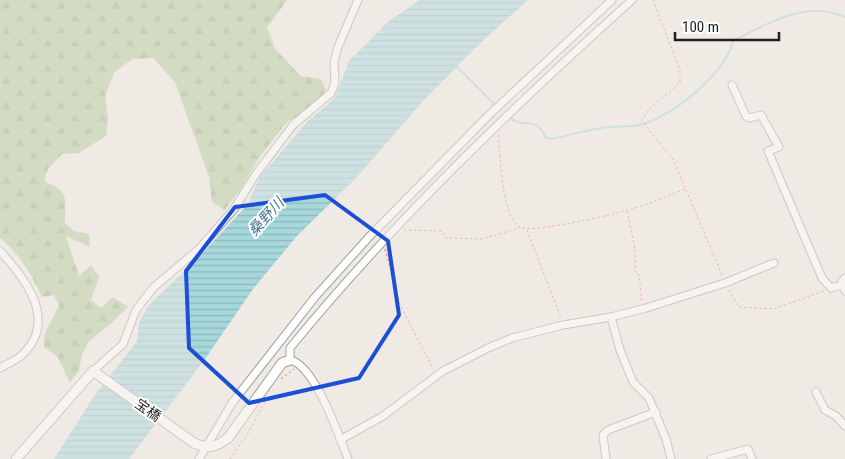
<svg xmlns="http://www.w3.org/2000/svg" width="845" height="459" font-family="'Roboto Condensed','Noto Sans JP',sans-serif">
<defs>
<pattern id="forest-firs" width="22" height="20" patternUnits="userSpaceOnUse" patternTransform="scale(1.25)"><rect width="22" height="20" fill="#b1cc9b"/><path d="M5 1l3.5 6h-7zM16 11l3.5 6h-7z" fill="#98af85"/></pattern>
<pattern id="water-rules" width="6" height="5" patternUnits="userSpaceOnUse" patternTransform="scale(1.25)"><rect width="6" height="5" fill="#a6d7db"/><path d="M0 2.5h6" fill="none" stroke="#8eb8bc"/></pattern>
</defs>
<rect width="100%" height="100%" fill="#efeae4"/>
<path fill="url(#forest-firs)" d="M0,0H287L267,28L276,50L301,76L321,79L326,90L311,107L286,123L258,159L242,187L225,210L212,202L209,177L175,82L153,58L132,59L114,73L105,96L108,119L106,136L79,153L62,154L48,169L44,181C70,193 65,196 65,223L74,231L89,234L90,247L66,236L79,276L91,265L99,277L91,300L101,308L113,297L128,307L108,326L89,341L82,355L79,370L70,383L57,356L44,347V335L59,306L54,295L42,297C31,274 20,254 0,238Z"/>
<polygon fill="url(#water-rules)" points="420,0 528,0 479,44 424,100 356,178 296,237 253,289 205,359 129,459 54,459 93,398 137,341 139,323 148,306 201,255 248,204 260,177 307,122 335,98 349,61 389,21"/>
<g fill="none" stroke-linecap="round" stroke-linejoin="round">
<g stroke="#a6d7db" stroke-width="2">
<polyline points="455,65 496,106"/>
<path d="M509,117C524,131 535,113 546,138L552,139C571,135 590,129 608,127C618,126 629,127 639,125C670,119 727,72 733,41C767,23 807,0 845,17"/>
</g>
<defs>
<g id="minor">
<polyline points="732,85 746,116 749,118 761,115 779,147 768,151 822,278 831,288 842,285"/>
<path d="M0,251C25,278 58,320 23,354C17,360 7,364 0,368"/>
<polyline points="845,278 842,281 845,291"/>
<polyline points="611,317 620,350 633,382 649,398 666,439 671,459"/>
<polyline points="93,371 123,344 136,310 154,287 199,249 234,209 256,174 293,125 331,93 335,83 334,62 338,47 358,0"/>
<polyline points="816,392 825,410 836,416 845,426"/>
<polyline points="340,440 383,416 443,371 488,348 512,338 563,325 611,317 646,308 725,283 774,263"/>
<polyline points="199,459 232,403 315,297 369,237 490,114 612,0"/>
<path d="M348,459C339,436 315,365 290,360V348C393,222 511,109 632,0"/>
<polyline points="606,459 603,435 608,430 656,412"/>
<polyline points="711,459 748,449 752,459"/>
</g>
<path id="tertiary" d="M16,459L93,371L194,443C208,449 215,448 228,438L282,363L290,360"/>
</defs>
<use href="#minor" stroke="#9f9f9f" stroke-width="9"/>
<use href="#tertiary" stroke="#9f9f9f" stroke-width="11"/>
<g stroke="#f47077" stroke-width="1" stroke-dasharray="2.5 2.5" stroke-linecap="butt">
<path d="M653,0L680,70V83L650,108L642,120C651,134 662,146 673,159L723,277"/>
<path d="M498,135C501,157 501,213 519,227C528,234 612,215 628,210C647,205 666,197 685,189"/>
<polyline points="627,211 635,248 635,272 639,275 642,301"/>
<polyline points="404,230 442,231 446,238 482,239 519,228"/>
<polyline points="527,230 561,318"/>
<polyline points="385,249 401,307 434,370"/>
<polyline points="729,290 739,307 773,309 824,291"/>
<polyline points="281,379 294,369"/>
<polyline points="230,459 247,435 267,398"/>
</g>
<use href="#minor" stroke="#fff" stroke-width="7"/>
<use href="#tertiary" stroke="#fff" stroke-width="9"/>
</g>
<path d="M0 0H845V459H0ZM325,195L388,241L399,315L359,378L249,403L189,348L186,271L235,207Z" fill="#efeae4" fill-opacity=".55" fill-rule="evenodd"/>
<path fill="none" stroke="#1d4ed8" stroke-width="4" stroke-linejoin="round" d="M325,195L388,241L399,315L359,378L249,403L189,348L186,271L235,207Z"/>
<g text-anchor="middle" stroke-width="4" stroke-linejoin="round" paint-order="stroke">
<g font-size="14" fill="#1e1e1e" stroke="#fff">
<text transform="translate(148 410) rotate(35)" y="5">宝橋</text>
</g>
<g font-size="15" font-style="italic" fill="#457893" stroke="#fff">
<text transform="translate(266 217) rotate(-48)" y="5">桑野川</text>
</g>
</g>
<path d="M675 32v8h104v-8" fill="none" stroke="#1e1e1e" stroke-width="2.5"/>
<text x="682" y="32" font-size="15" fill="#1e1e1e" stroke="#ffffff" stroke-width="4" paint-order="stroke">100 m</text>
</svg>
